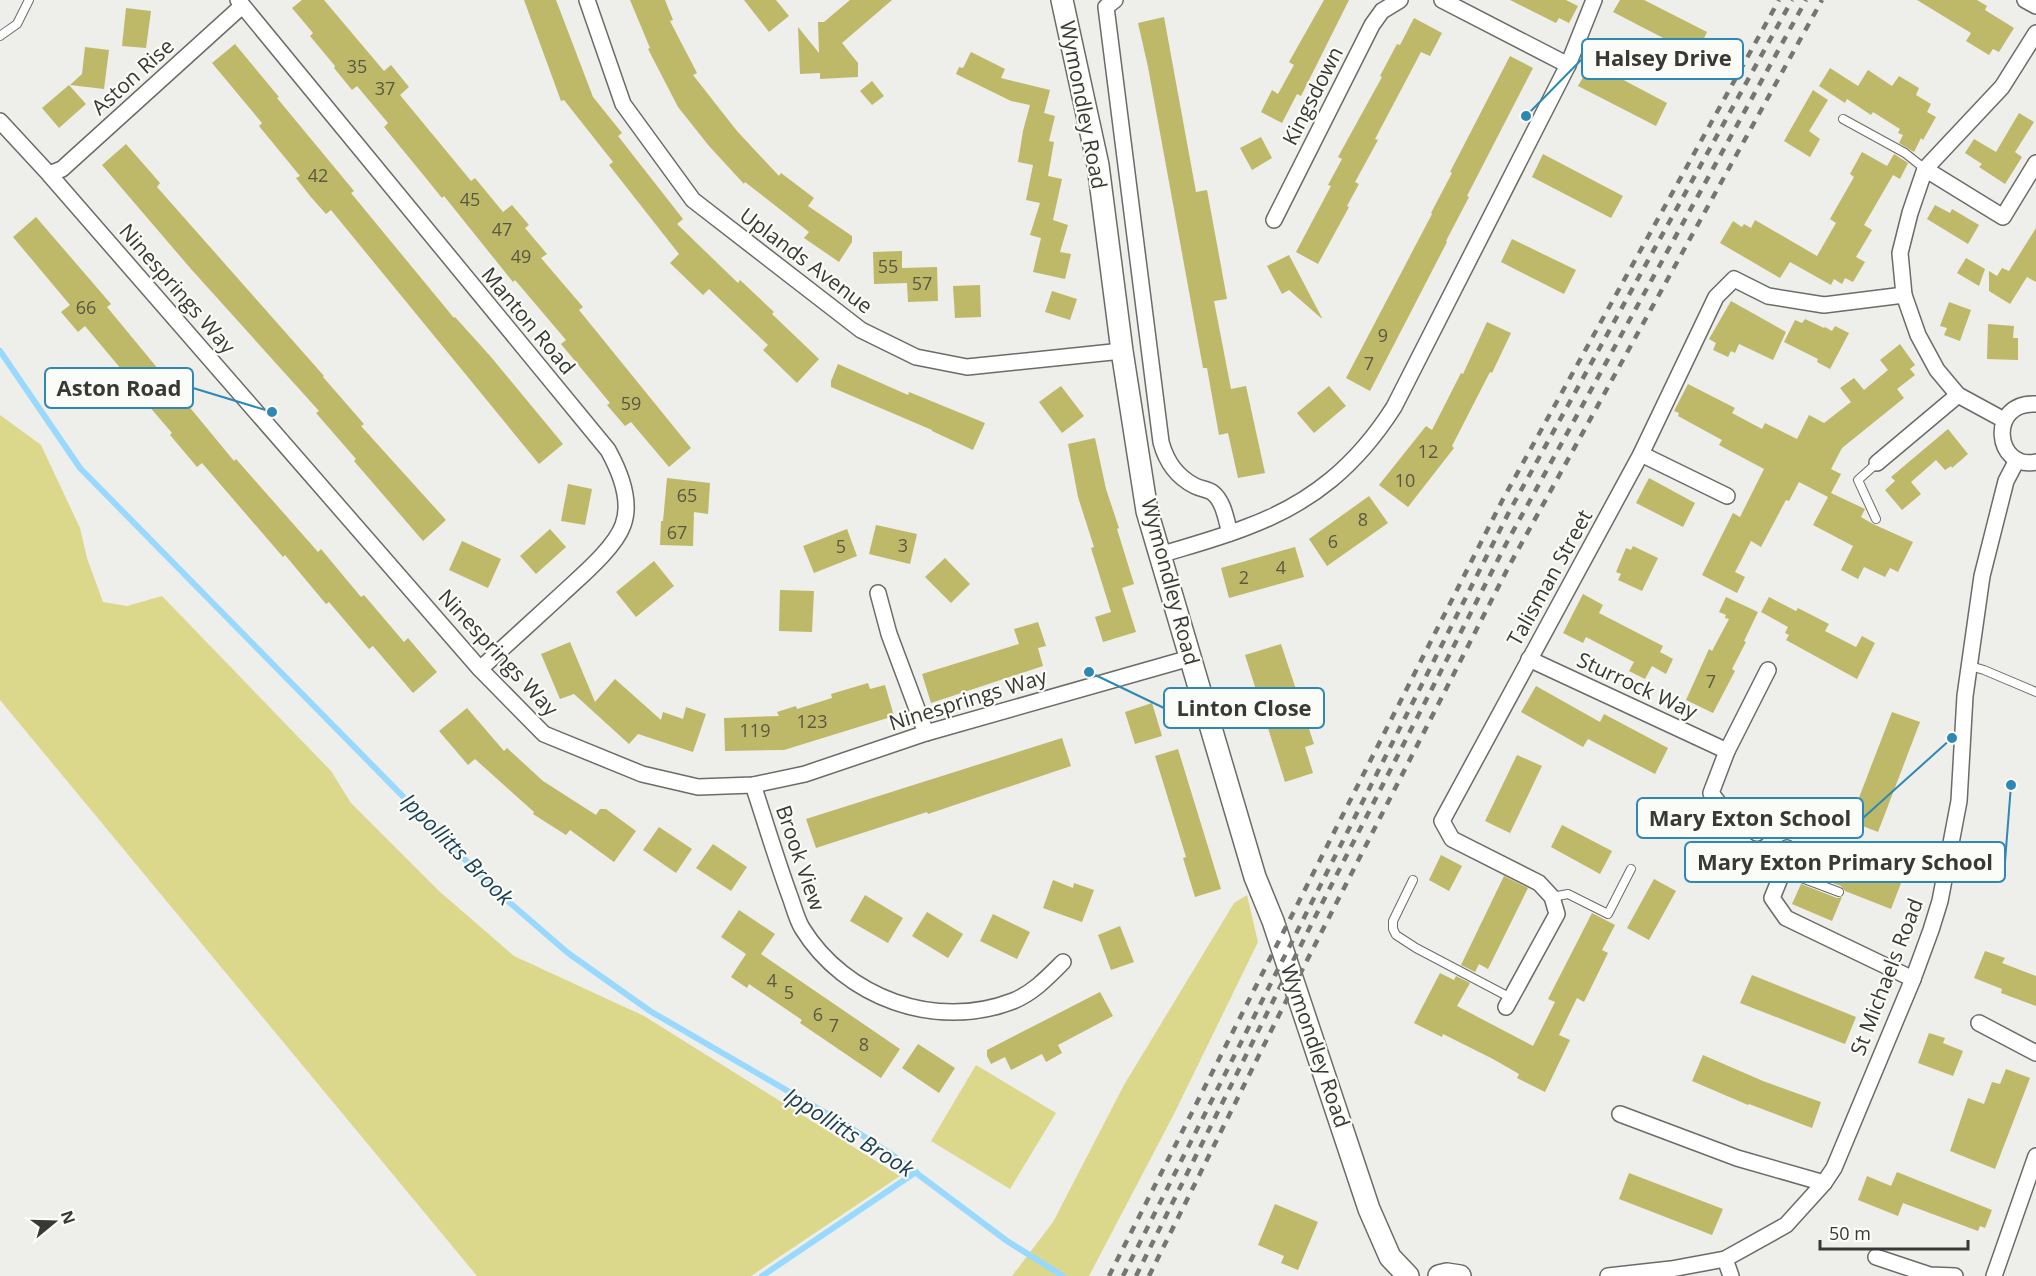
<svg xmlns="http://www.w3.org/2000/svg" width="2036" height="1276" font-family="'Open Sans',sans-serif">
<rect width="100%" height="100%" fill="#eeeeea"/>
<g fill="#dcd88b">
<polygon points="0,415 41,445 80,528 87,558 103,602 127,606 162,596 331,771 351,803 439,891 514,956 644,1016 900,1176 751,1276 477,1276 0,700"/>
<polygon points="1247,895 1258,942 1174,1114 1089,1276 1012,1276 1053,1222 1124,1085 1234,903"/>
<polygon points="976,1065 1056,1113 1010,1189 931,1141"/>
</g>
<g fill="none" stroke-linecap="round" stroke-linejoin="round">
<g stroke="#99d9fe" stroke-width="6">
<polyline points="0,351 80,468 494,889 568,953 650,1011 843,1123 891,1154 1007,1241 1063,1276"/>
<polyline points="762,1276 916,1172"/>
</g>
</g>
<g fill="#beb968">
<polygon points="302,0 324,0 384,71 391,65 409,87 400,95 471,181 475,178 503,212 512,205 529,225 525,228 547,254 541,258 583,307 579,310 691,448 669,467 631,422 625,426 607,405 610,403 561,344 566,340 515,280 513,282 444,196 442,198 425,177 384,127 388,123 357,86 352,90 334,68 335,66 310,36 313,33 292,8"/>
<polygon points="524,0 556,0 593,97 622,133 618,136 683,219 677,224 738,283 740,280 774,312 772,314 819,359 797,383 763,350 768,345 709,289 703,295 670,263 679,254 609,165 613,162 564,100 561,101"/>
<polygon points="630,0 665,0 673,20 670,21 697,73 693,75 737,131 779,176 781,173 814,198 808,206 852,236 852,242 839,262 804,238 809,232 745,182 744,184 709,146 678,107 648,49 650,48"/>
<polygon points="744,0 776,0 789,16 769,32"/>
<polygon points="850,0 892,0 842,43 858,63 858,77 820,79 820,73 800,74 798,27 819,53 818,22 824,22"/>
<polygon points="1324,0 1349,0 1301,96 1297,94 1282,123 1261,112 1272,90 1278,94 1294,65 1289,62"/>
<polygon points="1510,0 1566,0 1578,6 1569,23 1559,18 1556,23"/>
<polygon points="1620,0 1644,0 1707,32 1696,55 1613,12"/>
<polygon points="1917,0 1977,0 1987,6 1985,10 2014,28 1999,52 1993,49 1989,55 1966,41 1971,33"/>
<polygon points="126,8 151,11 146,48 122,46"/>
<polygon points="1164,17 1196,192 1207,190 1227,299 1214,301 1231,389 1246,386 1265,473 1238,478 1228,433 1219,435 1207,368 1203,368 1148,67 1138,23"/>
<polygon points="1414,18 1442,33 1430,56 1421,52 1402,88 1375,139 1378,140 1355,182 1359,184 1347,206 1349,207 1318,264 1296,252 1331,186 1328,185 1342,159 1338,157 1382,77 1380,76 1397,44 1400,45"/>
<polygon points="235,44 279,97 277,98 354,191 351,193 454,318 455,317 491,357 563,444 539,464 331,210 326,214 310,196 296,178 300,176 259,126 262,123 212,63"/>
<polygon points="85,47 109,50 104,89 70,85 82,74"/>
<polygon points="971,52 1005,69 1001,78 1050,90 1044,113 1055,116 1049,141 1054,142 1048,176 1062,179 1053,220 1068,225 1060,252 1071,254 1065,279 1033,272 1041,238 1030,235 1040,203 1026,200 1033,165 1018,162 1023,131 1030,105 1011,101 956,74 959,67 963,68"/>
<polygon points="1510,56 1533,68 1467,196 1469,197 1446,241 1447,242 1370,391 1346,378 1432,214 1431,213 1452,173 1450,172"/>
<polygon points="1597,66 1667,103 1656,126 1578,86 1586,72 1593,76"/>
<polygon points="1830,68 1858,86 1868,70 1892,86 1899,76 1919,88 1916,95 1931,104 1927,112 1936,117 1923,140 1921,138 1914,152 1899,143 1903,135 1898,133 1900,129 1873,112 1871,115 1847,99 1845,103 1819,86"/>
<polygon points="872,81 884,96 872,105 860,91"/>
<polygon points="69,85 86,104 59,128 42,108"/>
<polygon points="1813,90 1828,100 1809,131 1820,139 1810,157 1784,141"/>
<polygon points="2019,113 2034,122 2015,152 2022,157 2005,184 1979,167 1982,164 1965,153 1974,139 1996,152"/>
<polygon points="1261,137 1272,158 1252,170 1240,148"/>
<polygon points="126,144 160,183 157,187 324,376 323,377 364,424 361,426 446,520 423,541 354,461 356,459 316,413 319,411 191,269 102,165"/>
<polygon points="1862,152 1887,166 1894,154 1908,163 1900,179 1893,175 1864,225 1872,230 1856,257 1865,262 1853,282 1845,278 1842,284 1834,279 1831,285 1790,262 1780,278 1720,243 1733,221 1742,227 1744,224 1751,228 1755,220 1817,256 1836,223 1830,219 1854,177 1850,174"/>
<polygon points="1543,154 1623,196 1611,218 1532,177"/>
<polygon points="1935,205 1950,213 1952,209 1979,225 1968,244 1927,219"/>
<polygon points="36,217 111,304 107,307 234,461 236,459 318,552 321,549 361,597 364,595 404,642 408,638 437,672 413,693 373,646 369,649 329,602 326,604 285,555 283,557 202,463 197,467 170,435 172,433 130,384 132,382 85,326 78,332 61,312 70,305 13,237"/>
<polygon points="2036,228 2036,282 2027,277 2010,304 1989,291 1989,271 1997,276 2002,268 2009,271"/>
<polygon points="1512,239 1576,270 1564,294 1501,262"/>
<polygon points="902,251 902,268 937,267 938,301 908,302 907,283 874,284 873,252"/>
<polygon points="1289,255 1322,318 1321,318 1289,290 1282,294 1267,266"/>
<polygon points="1966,258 1985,269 1979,286 1957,273"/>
<polygon points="980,285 981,317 955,318 953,286"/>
<polygon points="1052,291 1077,299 1070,320 1045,312"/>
<polygon points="1731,301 1786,332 1773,360 1739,344 1735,353 1731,351 1728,357 1713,350 1716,343 1709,339"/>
<polygon points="1949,302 1971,310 1960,341 1944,335 1947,328 1940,326"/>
<polygon points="1805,319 1824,328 1825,327 1832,331 1835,326 1849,333 1830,369 1817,362 1818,359 1784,342 1795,320 1802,323"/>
<polygon points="1487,322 1511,333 1492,373 1490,372 1452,446 1454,448 1408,507 1379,485 1426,426 1432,430 1461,373 1463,374"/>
<polygon points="1988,324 2014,326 2013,338 2018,338 2018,360 1987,359"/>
<polygon points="1900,344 1915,365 1910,369 1915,375 1897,389 1904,398 1842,448 1831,469 1841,474 1831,493 1865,509 1861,517 1873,524 1913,542 1898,572 1890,568 1885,577 1864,567 1858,579 1841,570 1853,546 1813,525 1828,497 1799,482 1789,501 1786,500 1761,547 1751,541 1735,572 1745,577 1737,593 1702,575 1733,513 1740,517 1764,469 1719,445 1722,440 1678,416 1679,413 1674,411 1688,384 1735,408 1732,413 1762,429 1765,423 1797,439 1809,415 1824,423 1851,402 1840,388 1854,378 1864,390 1888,370 1880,360"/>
<polygon points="838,364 908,395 909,392 985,423 973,450 932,431 932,430 831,387 831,381"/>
<polygon points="1061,386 1084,416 1062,433 1039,402"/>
<polygon points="1329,386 1346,406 1314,433 1297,413"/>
<polygon points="1948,429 1968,454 1952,468 1951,466 1945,470 1936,460 1911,482 1921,494 1902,510 1885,490 1895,481 1891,477"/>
<polygon points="1095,438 1106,489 1119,528 1117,529 1134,584 1122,588 1136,632 1103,642 1095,617 1111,612 1091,548 1094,547 1078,497 1068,444"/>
<polygon points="667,478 710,483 708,514 694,512 693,546 660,545 661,521 663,521"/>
<polygon points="1649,478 1695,503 1683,527 1636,503"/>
<polygon points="568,484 592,489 585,525 561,521"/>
<polygon points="1369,496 1388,523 1327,566 1309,539"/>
<polygon points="876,525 917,534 910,564 869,554"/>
<polygon points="550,529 566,547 536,574 520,556"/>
<polygon points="847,529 857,556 814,573 803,546"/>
<polygon points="462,541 501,559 488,588 449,570"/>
<polygon points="1633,546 1658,558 1642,591 1618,580 1621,574 1616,572 1626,548 1631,550"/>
<polygon points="1295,547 1304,577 1229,598 1221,568"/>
<polygon points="945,558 970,584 951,603 925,577"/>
<polygon points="654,561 674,586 636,617 616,592"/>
<polygon points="780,590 814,591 812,632 779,631"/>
<polygon points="1583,594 1603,605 1599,613 1663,646 1660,652 1673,659 1666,674 1652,666 1645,679 1629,671 1634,662 1586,637 1583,643 1563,633"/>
<polygon points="1726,597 1758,612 1744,641 1746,642 1732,669 1735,671 1713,713 1686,700 1709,649 1712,651 1729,619 1725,618 1726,615 1719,612"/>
<polygon points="1769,597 1796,611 1798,608 1829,624 1825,631 1856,647 1862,636 1875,643 1857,679 1786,640 1789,635 1785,633 1788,627 1761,612"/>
<polygon points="1038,622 1046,646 1038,648 1043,666 931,703 922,674 1019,644 1014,629"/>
<polygon points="570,642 595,702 615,679 661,720 663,712 683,719 686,707 706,714 693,752 638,734 629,744 574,694 560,699 541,654"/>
<polygon points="1281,644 1314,744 1305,747 1313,773 1285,782 1245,655"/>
<polygon points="868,683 870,689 885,685 894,716 784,750 725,751 724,718 779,716 777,712 796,706 797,709 832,698 831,694"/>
<polygon points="1536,686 1600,722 1604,714 1668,748 1655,774 1588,739 1583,747 1521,712"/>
<polygon points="1152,703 1162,736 1135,744 1125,712"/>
<polygon points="467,708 504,751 507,748 543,781 596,815 600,809 606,809 636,831 614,862 570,830 566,835 533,814 534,812 475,759 468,765 439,731"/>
<polygon points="1892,712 1920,722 1878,832 1850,821"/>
<polygon points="1062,738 1071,766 928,814 927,812 816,848 806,819"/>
<polygon points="1178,749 1221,889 1195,897 1183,858 1186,857 1155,756"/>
<polygon points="1517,755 1542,766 1510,833 1485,821"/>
<polygon points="1562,825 1612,851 1600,874 1551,847"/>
<polygon points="659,827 692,849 676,873 643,850"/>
<polygon points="713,844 747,867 731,891 696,868"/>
<polygon points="1814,852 1856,869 1858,864 1901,883 1891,909 1845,891 1841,886 1805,873"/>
<polygon points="1441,855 1462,866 1449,891 1429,880"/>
<polygon points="1504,876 1528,888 1488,969 1479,964 1475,972 1461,965"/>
<polygon points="1654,879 1676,891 1649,940 1627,928"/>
<polygon points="1053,880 1073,888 1074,883 1094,890 1082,922 1043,908"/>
<polygon points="1801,884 1837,898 1842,897 1832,921 1792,904"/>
<polygon points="865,895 903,918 888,943 850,921"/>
<polygon points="739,910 775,934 761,954 900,1049 881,1078 800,1023 802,1020 749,984 747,988 731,977 746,954 721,937"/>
<polygon points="927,912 963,934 948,958 912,936"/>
<polygon points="1592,913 1615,925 1602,950 1608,953 1584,1002 1577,998 1559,1035 1570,1040 1545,1092 1517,1078 1519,1074 1493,1059 1443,1034 1442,1037 1414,1023 1440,973 1454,980 1456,976 1470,983 1457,1006 1533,1046 1555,1002 1548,999"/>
<polygon points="993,914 1030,932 1017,959 980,941"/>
<polygon points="1120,926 1134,962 1111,970 1098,935"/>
<polygon points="1985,951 2005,958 2002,963 2036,976 2036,1006 2001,993 2002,989 1974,978"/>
<polygon points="1752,975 1856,1017 1845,1044 1740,1003"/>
<polygon points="1100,992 1113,1016 1058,1045 1062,1053 1046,1062 1042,1054 1011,1070 1005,1057 991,1064 987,1056 987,1050"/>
<polygon points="1929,1033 1945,1038 1943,1043 1963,1051 1953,1076 1918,1063"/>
<polygon points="918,1044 955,1068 939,1093 902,1068"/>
<polygon points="1703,1055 1763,1081 1821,1102 1812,1128 1749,1104 1748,1105 1692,1081"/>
<polygon points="2006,1069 2030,1078 1995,1169 1950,1151 1968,1098 1984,1104 1992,1082 2000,1084"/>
<polygon points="1897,1172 1992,1210 1985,1228 1980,1226 1978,1231 1903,1203 1898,1216 1858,1200 1867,1176 1891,1186"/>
<polygon points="1629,1173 1723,1209 1712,1235 1619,1199"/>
<polygon points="1275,1204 1318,1222 1298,1270 1281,1263 1284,1256 1258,1245"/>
</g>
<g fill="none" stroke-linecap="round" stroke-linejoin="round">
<defs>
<g id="lane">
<polyline points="0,36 17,24 29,0"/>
<polyline points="1843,119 1905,153 1925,169"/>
<polyline points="1876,519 1858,480 1877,463"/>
<polyline points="1970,666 1984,670 2036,692"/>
<polyline points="1783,871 1839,892"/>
<polyline points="1413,880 1393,921 1393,929 1396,935 1416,948 1511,998"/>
<polyline points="1552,897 1568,894 1608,914 1631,869"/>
</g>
<g id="street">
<path d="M238,0L608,450C619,470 632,501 623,525C615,548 580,577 562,594C535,619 507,644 480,669"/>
<polyline points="587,0 623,104 693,200 861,330 916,357 967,367 1122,351"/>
<path d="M1115,0L1106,7L1161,442C1166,461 1177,477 1195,486C1201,489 1208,489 1213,493C1224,502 1226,520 1230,533"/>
<polyline points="1442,0 1568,65"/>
<polyline points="2025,0 2036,6"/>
<polyline points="0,121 49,174 480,669 544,734 642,774 698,787 753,785 805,774 926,733 1190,658"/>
<polyline points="1925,169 2003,217 2036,163"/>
<polyline points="49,174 62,169 242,6"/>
<polyline points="1274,220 1372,25 1382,11 1400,0"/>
<path d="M2036,404C1987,401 1995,471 2036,462"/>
<polyline points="2004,420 1958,395 1937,370 1918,335 1904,295 1900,253 1910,213 1925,169 2002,87 2036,33"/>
<polyline points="1641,454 1727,496"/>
<polyline points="1877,463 1958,395"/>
<path d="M1160,555C1189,546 1219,538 1247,527C1312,503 1357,465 1394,407L1568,65L1594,0"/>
<polyline points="878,593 889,634 926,733"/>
<polyline points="1529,659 1727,751 1711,793 1724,810 1757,833"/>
<polyline points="1727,751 1768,670"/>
<path d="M753,785C765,821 776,858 789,894C793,904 796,918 802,928C845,998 936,1031 1013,1001C1033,993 1048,977 1063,962"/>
<polyline points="1787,848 1783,871 1772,898 1786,918 1913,979"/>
<polyline points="1506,1007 1557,914 1552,897 1539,883 1452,839 1442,821 1641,454 1716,297 1734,279 1768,296 1824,305 1904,295"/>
<polyline points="1979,1023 2036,1053"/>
<polyline points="1620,1114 1737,1158 1824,1183"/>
<polyline points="1876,1257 1930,1275 1955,1276"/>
<polyline points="1725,1259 1731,1276"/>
<polyline points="1608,1276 1671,1269 1725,1259 1786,1225 1824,1183 1834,1168 1913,979 1931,930 1940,901 1959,801 1965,696 1982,576 2006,481 2017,460"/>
<polyline points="1994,1276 2036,1156"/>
</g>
<g id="secondary">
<polyline points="1062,0 1098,165 1122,351 1147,511 1255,877 1273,921 1369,1209 1390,1257 1408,1276"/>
<polyline points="1439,1276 1447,1274 1460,1276"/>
</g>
</defs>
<use href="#lane" stroke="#6b6b68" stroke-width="10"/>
<use href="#street" stroke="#6b6b68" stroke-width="18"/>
<use href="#secondary" stroke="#6b6b68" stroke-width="24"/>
<use href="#lane" stroke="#fff" stroke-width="8"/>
<use href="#street" stroke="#fff" stroke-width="15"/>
<use href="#secondary" stroke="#fff" stroke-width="21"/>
<g stroke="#757573" stroke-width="4.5" stroke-dasharray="8 8" stroke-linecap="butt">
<polyline points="1109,1276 1503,499 1779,0"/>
<polyline points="1123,1276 1509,512 1792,0"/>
<polyline points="1136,1276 1312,923 1506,544 1806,0"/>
<polyline points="1149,1276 1279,1015 1509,566 1822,0"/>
</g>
</g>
<g text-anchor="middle" stroke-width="4.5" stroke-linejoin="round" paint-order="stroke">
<g font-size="18" fill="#5a5842">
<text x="357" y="73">35</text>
<text x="385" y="95">37</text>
<text x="318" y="182">42</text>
<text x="470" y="206">45</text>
<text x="502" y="236">47</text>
<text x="521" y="263">49</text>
<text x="888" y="273">55</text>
<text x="922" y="290">57</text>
<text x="86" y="314">66</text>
<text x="1383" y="342">9</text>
<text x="1369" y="370">7</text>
<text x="631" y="410">59</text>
<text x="1428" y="458">12</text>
<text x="1405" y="487">10</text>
<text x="687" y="502">65</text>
<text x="1363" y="526">8</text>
<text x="677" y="539">67</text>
<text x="1333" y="548">6</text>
<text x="903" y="552">3</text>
<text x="841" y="553">5</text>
<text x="1281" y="574">4</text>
<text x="1244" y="584">2</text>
<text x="1711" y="688">7</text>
<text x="812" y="728">123</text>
<text x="755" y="737">119</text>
<text x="772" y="987">4</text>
<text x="789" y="999">5</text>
<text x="818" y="1021">6</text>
<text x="834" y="1032">7</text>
<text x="864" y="1051">8</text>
</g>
<g font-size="21" fill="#383836" stroke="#fbfbf7">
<text transform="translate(133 77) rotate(-42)" y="7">Aston Rise</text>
<text transform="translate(1313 96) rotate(-63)" y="7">Kingsdown</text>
<text transform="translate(1083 105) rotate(79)" y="7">Wymondley Road</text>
<text transform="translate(806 261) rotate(37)" y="7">Uplands Avenue</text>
<text transform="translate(177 289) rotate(49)" y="7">Ninesprings Way</text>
<text transform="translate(528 321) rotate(50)" y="7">Manton Road</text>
<text transform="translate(1550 578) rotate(-61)" y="7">Talisman Street</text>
<text transform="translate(1170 582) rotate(75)" y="7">Wymondley Road</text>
<text transform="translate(498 653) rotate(47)" y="7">Ninesprings Way</text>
<text transform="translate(1637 686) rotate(25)" y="7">Sturrock Way</text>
<text transform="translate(968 700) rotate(-17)" y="7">Ninesprings Way</text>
<text transform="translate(800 858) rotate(71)" y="7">Brook View</text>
<text transform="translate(1887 977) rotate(-69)" y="7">St Michaels Road</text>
<text transform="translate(1315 1046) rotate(71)" y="7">Wymondley Road</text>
</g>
<g font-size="22" font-style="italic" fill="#1a3f52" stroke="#fbfbf7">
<text transform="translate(457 849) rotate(45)" y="8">Ippollitts Brook</text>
<text transform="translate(849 1132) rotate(32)" y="8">Ippollitts Brook</text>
</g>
</g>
<path fill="none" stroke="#2d88b5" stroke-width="2" d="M1526 116L1582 59M272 412L193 388M1089 672L1164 708M1952 738L1863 818M2011 785L2005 862"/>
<g fill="#2d88b5" stroke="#fbfbf7" stroke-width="2">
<circle cx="1526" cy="116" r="6"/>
<circle cx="272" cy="412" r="6"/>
<circle cx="1089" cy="672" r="6"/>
<circle cx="1952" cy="738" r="6"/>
<circle cx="2011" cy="785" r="6"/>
</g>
<g fill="#fbfbf7" stroke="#2d88b5" stroke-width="2">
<rect x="1582" y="39" width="161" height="40" rx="6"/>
<rect x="45" y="368" width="148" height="40" rx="6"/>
<rect x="1164" y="688" width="160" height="40" rx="6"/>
<rect x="1637" y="798" width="226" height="40" rx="6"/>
<rect x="1685" y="842" width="320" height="40" rx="6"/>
</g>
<g font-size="22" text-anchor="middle" font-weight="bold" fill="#383836">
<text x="1663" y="66">Halsey Drive</text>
<text x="119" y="396">Aston Road</text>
<text x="1244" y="716">Linton Close</text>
<text x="1750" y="826">Mary Exton School</text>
<text x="1845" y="870">Mary Exton Primary School</text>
</g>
<g transform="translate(54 1222) rotate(71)" stroke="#fbfbf7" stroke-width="4.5" paint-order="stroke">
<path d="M0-4.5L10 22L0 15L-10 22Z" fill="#383836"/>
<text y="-9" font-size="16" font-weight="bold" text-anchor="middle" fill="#383836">N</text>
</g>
<path d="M1820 1240v9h148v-9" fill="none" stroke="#383836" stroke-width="3"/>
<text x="1829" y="1240" font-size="18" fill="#383836" stroke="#fbfbf7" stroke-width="4.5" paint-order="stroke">50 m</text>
</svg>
